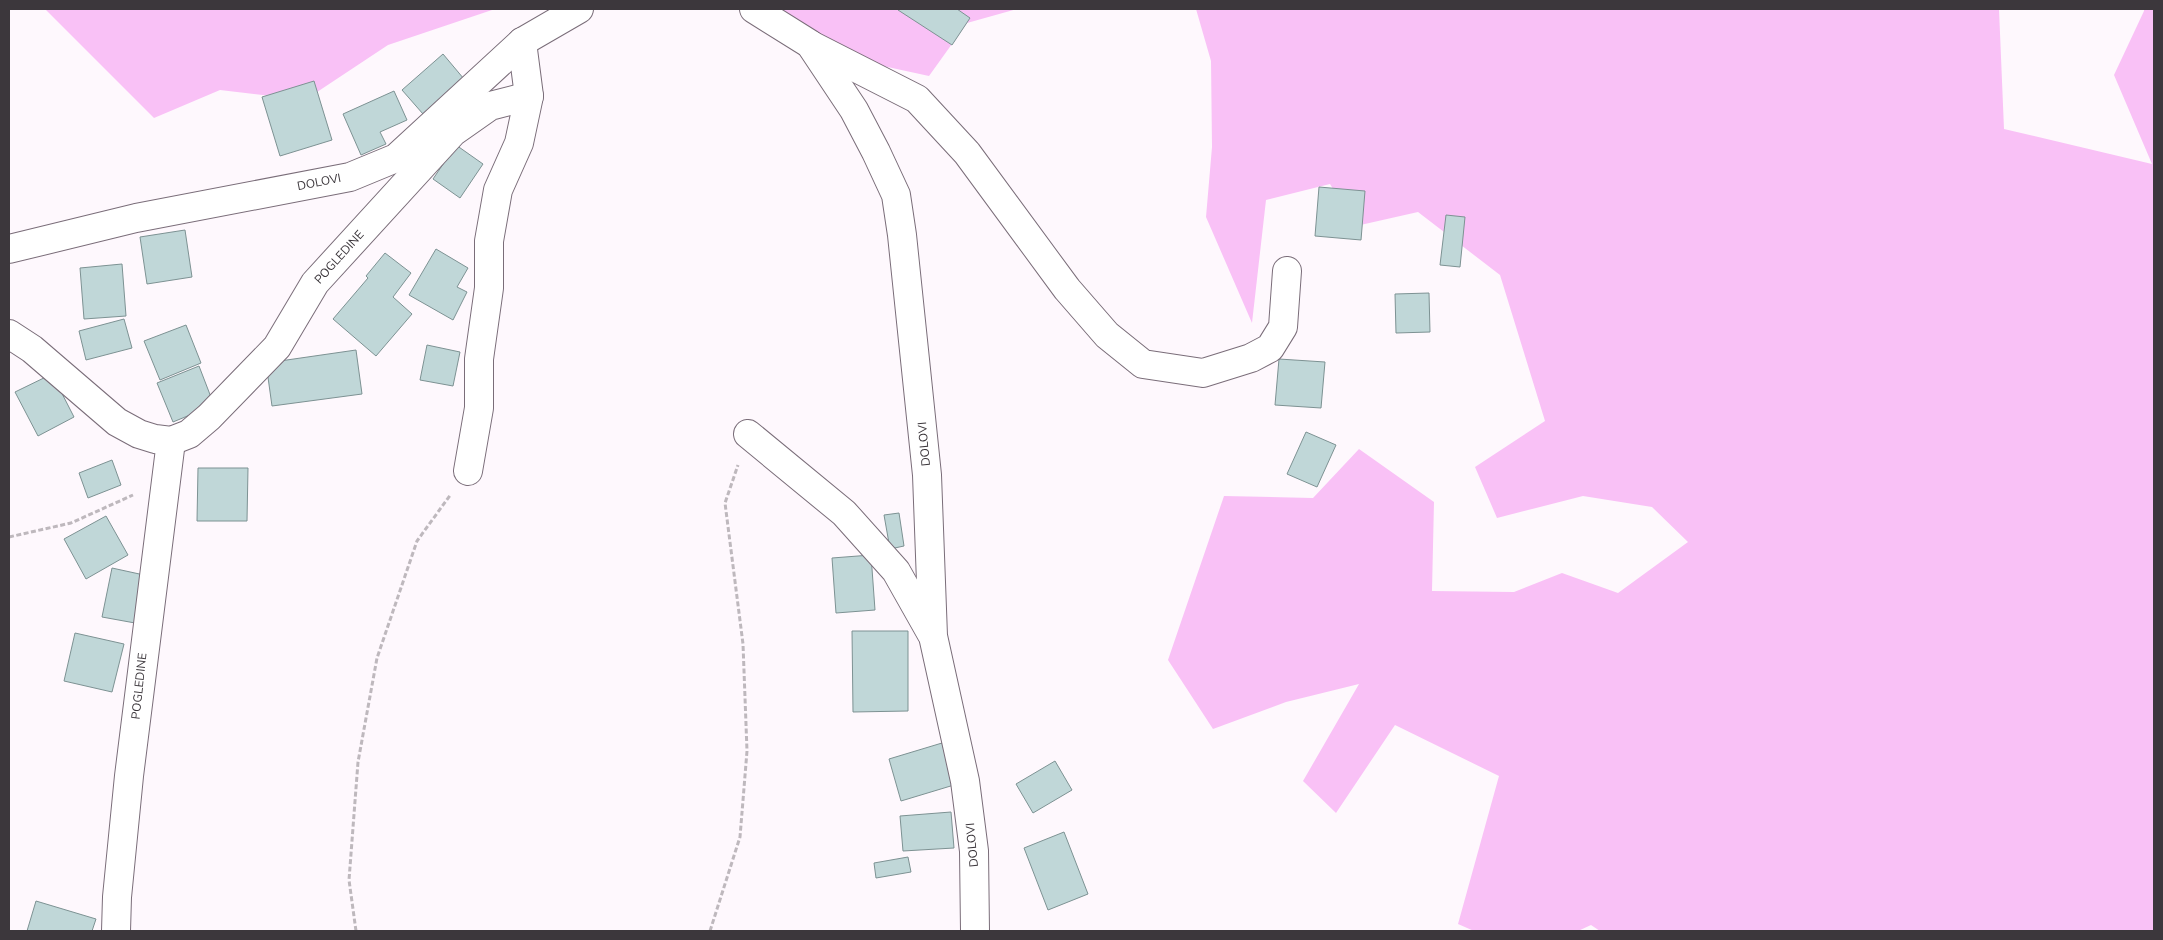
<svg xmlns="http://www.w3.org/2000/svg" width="2163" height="940" font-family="'Nunito Sans',sans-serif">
<rect width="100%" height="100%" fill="#fef8fd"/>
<g fill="#f9c1f6">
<polygon points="45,9 495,9 388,45 305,100 220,90 154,118"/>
<polygon points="781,9 1017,9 967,23 929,76 837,56"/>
<polygon points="1196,9 1999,9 2004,129 2152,164 2114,75 2144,11 2144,9 2154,9 2154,931 1600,931 1591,925 1578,931 1474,931 1458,924 1499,776 1395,725 1336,813 1303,781 1359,684 1286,702 1213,729 1168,660 1224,496 1313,498 1359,449 1434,502 1432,591 1514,592 1562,573 1618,593 1688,542 1652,507 1583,496 1497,518 1475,467 1545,421 1500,275 1418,212 1356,226 1330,184 1266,200 1252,323 1206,217 1212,147 1211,61"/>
</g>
<g fill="#c0d7d8" stroke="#7d9293">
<polygon points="898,9 957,9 970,18 952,45 898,10"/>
<polygon points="443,54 464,79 423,114 402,90"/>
<polygon points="314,81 332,140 280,156 262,97"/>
<polygon points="394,91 407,120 380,132 386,144 361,155 343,114"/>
<polygon points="456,145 483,164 460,198 433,179"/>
<polygon points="1319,187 1365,191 1361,240 1315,236"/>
<polygon points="1446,215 1465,217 1460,267 1440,265"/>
<polygon points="185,230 192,277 147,284 140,237"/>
<polygon points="436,249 468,268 457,287 467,292 453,320 409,295"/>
<polygon points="385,253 411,273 393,297 412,314 376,356 333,319 368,278 366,276"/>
<polygon points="122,264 126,316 84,319 80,268"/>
<polygon points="1429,293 1430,332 1396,333 1395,294"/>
<polygon points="124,319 132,348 86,360 79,331"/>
<polygon points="186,325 201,363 160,380 144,341"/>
<polygon points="427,345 460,352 453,386 420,380"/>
<polygon points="356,350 362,394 272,406 266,363"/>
<polygon points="1279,359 1325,362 1321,408 1275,405"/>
<polygon points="199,366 214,405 173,422 157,383"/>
<polygon points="52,374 74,417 38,436 15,392"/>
<polygon points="1306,432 1336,445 1317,487 1287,474"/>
<polygon points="112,460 121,485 88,498 79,473"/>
<polygon points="198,468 248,468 247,521 197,521"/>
<polygon points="899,513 904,546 890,549 884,515"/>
<polygon points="106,516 128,555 86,579 64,539"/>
<polygon points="871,555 875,610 836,613 832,558"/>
<polygon points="112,568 144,575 135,623 102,617"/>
<polygon points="852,631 908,631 908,711 853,712"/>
<polygon points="75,633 124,644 112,692 64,681"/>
<polygon points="942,743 954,785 901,801 889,759"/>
<polygon points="1055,761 1072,790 1033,813 1016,784"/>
<polygon points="951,812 954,848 903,851 900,816"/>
<polygon points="1064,832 1088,894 1048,910 1024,848"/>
<polygon points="908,857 911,872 876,878 874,863"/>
<polygon points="36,901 96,919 92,931 27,931"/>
</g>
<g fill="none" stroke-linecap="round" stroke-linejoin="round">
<defs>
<g id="minor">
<polyline points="754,9 810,44 854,110 876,152 896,195 902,235 927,475 933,636 965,781 974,851 975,931"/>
<polyline points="811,45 917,99 967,153 1067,289 1107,335 1143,364 1203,373 1251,358 1270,348 1283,327 1287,271"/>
<polyline points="9,249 136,218 350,177 396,158 522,42 579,9"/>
<polyline points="9,334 32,349 117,422 139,434 155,439 171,441 189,434 209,417 277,347 315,283 453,132 490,106 529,96"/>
<polyline points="748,434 844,513 896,571 931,633"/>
<polyline points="468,471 479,408 479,359 489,288 489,241 498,190 519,143 529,96 522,42"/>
<polyline points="116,931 117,897 129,776 171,441"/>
</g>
</defs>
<use href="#minor" stroke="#7a6d79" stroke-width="30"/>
<g stroke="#beb8bd" stroke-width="3" stroke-dasharray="5 2.5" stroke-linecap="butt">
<polyline points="9,537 71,523 133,495"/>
<polyline points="356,931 349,880 358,762 377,658 417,541 451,494"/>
<polyline points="710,931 740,837 747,751 743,644 725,503 738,465"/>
</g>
<use href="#minor" stroke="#fff" stroke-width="28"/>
</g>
<g text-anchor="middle" stroke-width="5" stroke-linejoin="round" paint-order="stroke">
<g font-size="12" fill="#3c373c" stroke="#fff">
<text transform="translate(319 182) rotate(-11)" y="4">DOLOVI</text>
<text transform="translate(339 257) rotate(-48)" y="4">POGLEDINE</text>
<text transform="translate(924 444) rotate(-95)" y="4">DOLOVI</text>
<text transform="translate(139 686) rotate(-84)" y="4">POGLEDINE</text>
<text transform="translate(972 845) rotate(-95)" y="4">DOLOVI</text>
</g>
</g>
<rect width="2163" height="940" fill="none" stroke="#3c373c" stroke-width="20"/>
</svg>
